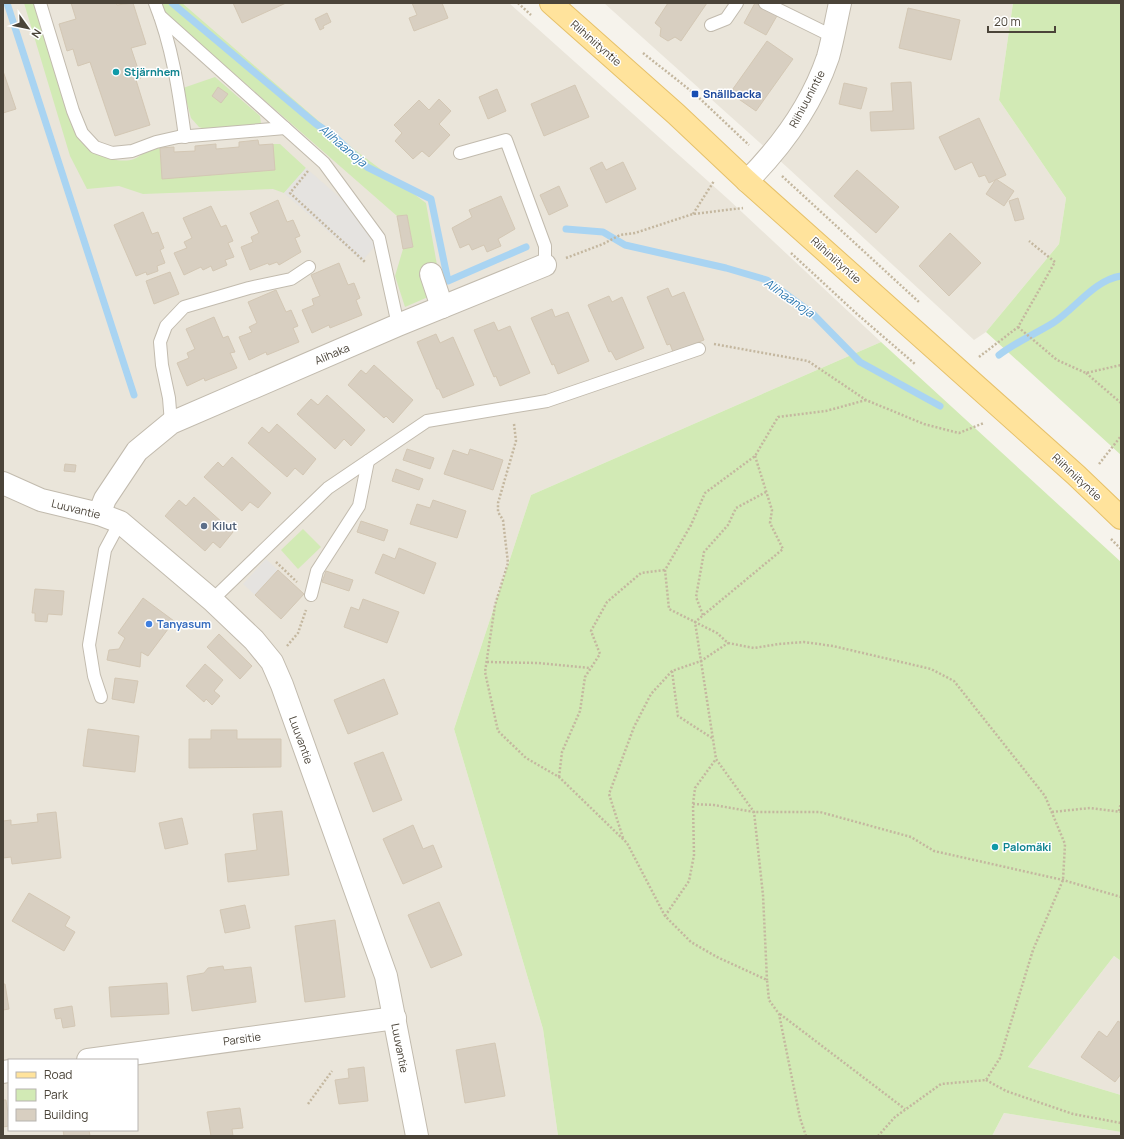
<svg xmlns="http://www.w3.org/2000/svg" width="1124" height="1139" font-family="Manrope,sans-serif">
<rect width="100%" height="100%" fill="#f6f3ec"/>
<g fill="#eae5da" fill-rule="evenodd">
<path d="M3,3H509L728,199L881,342L531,495L454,729L543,1029L558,1136H3ZM9,1060H137V1130H9Z"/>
<polygon points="604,3 1013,3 999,100 1066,198 1059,244 986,332 974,340 788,168"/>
<polygon points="1114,956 1121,961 1121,1095 1028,1067"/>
<polygon points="1004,1113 1121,1132 1121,1136 992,1136"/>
</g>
<g fill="#d2eab5">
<path d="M24,3H35L80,140C91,153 117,165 134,159C139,157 143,153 147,151C151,149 156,149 160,148L162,179L273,144H280L306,168L284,193L273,189L143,194L119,186L87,189L70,156Z"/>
<polygon points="158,3 182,3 336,136 426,203 437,265 420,270 428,297 405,307 395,276 403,249 413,247 407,215 397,216 160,9"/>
<polygon points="1013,3 1121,3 1121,455 986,332 1059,244 1066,198 999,100"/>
<polygon points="215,77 260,116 261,123 258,126 205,129 199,127 191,118 183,88"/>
<polygon points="881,342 1121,562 1121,961 1114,956 1028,1067 1121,1095 1121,1132 1004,1113 992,1136 558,1136 543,1029 454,729 531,495"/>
<polygon points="303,529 321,547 298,569 281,550"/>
</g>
<g fill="#e5e3e0">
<polygon points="306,168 384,236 362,261 284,193"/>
<polygon points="266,559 278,570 255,595 243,584"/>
</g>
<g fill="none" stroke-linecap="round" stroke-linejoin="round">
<g stroke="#a9d4f2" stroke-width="7">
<polyline points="7,3 134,395"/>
<polyline points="172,3 316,124 334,136 367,167 431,199 448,281 526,247"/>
<polyline points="566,229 603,232 625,245 726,268 767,280 813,314 860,362 940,406"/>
<path d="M999,355C1016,342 1035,334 1053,323C1075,309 1094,280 1121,276"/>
</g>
</g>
<g fill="#d8cfc1" stroke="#d3c7b4">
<polygon points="71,3 116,3 117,5 133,3 146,44 131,48 141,78 136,80 150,125 115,136 90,62 78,66 73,49 67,51 59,24 76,19"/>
<polygon points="233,3 286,3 242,23"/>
<polygon points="412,3 442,3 448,18 414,31 409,18 417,15"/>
<polygon points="668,3 707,3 681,41 675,37 668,41 660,36 661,28 655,23"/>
<polygon points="755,3 778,14 766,35 744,23"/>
<polygon points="908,8 960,20 951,60 899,48"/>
<polygon points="327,13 331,22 323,26 324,28 320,30 315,19"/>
<polygon points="767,41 793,59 756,111 730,93"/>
<polygon points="3,71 16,109 3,113"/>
<polygon points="911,82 914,129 871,131 870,112 893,111 891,83"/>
<polygon points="844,83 867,88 861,109 839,104"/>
<polygon points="575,85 589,117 544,136 531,104"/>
<polygon points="218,87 228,94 221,103 212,96"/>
<polygon points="497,89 506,111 488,119 479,97"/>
<polygon points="439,99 451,111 439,124 450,135 429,157 422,151 413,159 395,141 402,133 394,125 419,100 429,110"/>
<polygon points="979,118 1006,175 989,183 985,175 979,177 972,162 955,170 939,137"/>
<polygon points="258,140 259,145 273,144 275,170 162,179 160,148 174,147 174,152 195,151 195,146 216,144 216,149 239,147 239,142"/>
<polygon points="602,162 606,170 623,162 636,189 606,203 590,168"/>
<polygon points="857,170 899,207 876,233 834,196"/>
<polygon points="996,179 1014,191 1004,206 986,194"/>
<polygon points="559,186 568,206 549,215 540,195"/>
<polygon points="501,196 515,229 498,239 501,246 487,252 484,245 472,250 469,244 460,248 452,228 472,217 469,210"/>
<polygon points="1018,198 1024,219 1015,221 1009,201"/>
<polygon points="278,200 287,222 293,220 300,236 295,238 301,252 279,265 277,262 269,265 268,263 250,270 241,247 253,242 251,237 259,233 250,213"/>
<polygon points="211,206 221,227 226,225 233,241 228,243 234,257 225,260 227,265 213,271 211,266 203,270 201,267 184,275 174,253 187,248 184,242 192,238 183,218"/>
<polygon points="143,212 152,234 158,232 164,248 160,250 165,263 157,266 158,271 147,275 146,272 136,276 114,225"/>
<polygon points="407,215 413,247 403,249 397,216"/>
<polygon points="950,233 981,263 949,296 919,266"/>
<polygon points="339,263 348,285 354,283 360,298 356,300 362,315 330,328 329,325 312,333 302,310 314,305 312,299 320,296 311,275"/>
<polygon points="170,272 179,294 154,304 146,281"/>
<polygon points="668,288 672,297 684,292 704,340 673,352 670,344 667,345 647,297"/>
<polygon points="276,290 286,312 291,310 298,326 293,328 299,342 267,355 266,352 249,360 239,337 252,332 249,327 257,323 248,302"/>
<polygon points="609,296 612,302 622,297 644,348 616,360 611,351 609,352 588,305"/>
<polygon points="552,309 555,317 568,312 589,361 558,374 554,364 552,365 531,318"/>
<polygon points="214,317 223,338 228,336 235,352 230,353 237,368 205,381 204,378 187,386 177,363 189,358 187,353 195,349 186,329"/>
<polygon points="494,322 498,331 510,326 530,373 500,386 496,376 494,377 474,330"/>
<polygon points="436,334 440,343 453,337 474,385 443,398 439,389 437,389 417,342"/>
<polygon points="374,365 413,400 393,423 386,416 384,418 348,385 361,370 366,374"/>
<polygon points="327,395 365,430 351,446 344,439 335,449 297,414 311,399 318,405"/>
<polygon points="277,424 316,459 303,475 295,468 287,477 248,443 262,427 269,433"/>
<polygon points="407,449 434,458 430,469 403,460"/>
<polygon points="470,449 503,460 493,490 444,474 453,450 468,455"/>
<polygon points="232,457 271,493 258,508 250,502 242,511 204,477 218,462 223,467"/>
<polygon points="65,464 76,465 75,472 64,471"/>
<polygon points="396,469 423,479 419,490 392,481"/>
<polygon points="194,497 233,532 220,548 213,542 205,551 165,516 179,500 186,506"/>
<polygon points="433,500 466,511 457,538 410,524 417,504 430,508"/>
<polygon points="361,521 388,530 384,541 357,532"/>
<polygon points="399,548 436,563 424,594 375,573 383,554 395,559"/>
<polygon points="278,570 304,594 281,619 255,595"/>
<polygon points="326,571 353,580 349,591 322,582"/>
<polygon points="35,589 64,591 62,615 48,614 47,622 35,621 35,613 32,613"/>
<polygon points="143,598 174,621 148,656 141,652 140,667 107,660 109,650 119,649 125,638 118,633"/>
<polygon points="363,599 399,612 387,643 344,627 351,607 359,610"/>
<polygon points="219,634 252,666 240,679 207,647"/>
<polygon points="205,664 223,680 214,691 220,696 212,705 206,699 204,702 186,686"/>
<polygon points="115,678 138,681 134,703 112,699"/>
<polygon points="384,679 398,714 348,734 334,700"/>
<polygon points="88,729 139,736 135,772 83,766"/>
<polygon points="211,730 237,730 237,739 281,739 281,767 189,768 189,739 211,739"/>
<polygon points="383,752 402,800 373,812 354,763"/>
<polygon points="282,811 289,875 228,882 225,854 257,850 253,814"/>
<polygon points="56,812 61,858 12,864 11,857 3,858 3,821 11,820 11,825 38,822 37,814"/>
<polygon points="182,818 188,844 165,849 159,823"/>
<polygon points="413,825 423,849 433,845 442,867 403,884 383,839"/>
<polygon points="29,893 70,917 65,926 75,932 64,951 12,921"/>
<polygon points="439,902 462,955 431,968 408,915"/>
<polygon points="245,905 250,928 225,933 220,910"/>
<polygon points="335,920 345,997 305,1002 295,926"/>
<polygon points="223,966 224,970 251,967 256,1002 192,1011 187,976 204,973 208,968"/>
<polygon points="167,983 169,1014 111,1017 109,987"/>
<polygon points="3,984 5,984 9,1009 3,1010"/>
<polygon points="72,1006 75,1026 63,1028 61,1018 56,1019 54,1009"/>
<polygon points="1118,1021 1121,1023 1121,1074 1115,1082 1081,1057 1099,1031 1107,1037"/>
<polygon points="495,1043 505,1096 465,1103 456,1050"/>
<polygon points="364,1067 368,1101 339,1104 335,1080 349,1078 348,1069"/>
<polygon points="3,1100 6,1100 9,1121 9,1126 3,1127"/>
<polygon points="240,1108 243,1128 232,1129 233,1136 211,1136 207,1112"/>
<polygon points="63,1130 89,1130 90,1136 64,1136"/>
</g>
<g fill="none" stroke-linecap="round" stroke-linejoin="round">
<defs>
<g id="lane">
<polyline points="40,3 73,111 82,133 95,147 112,153 132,151 156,142 178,137 285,128"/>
<path d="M155,3C172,45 179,92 185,137"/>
<polyline points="765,3 832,36"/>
<polyline points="160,16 324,163 379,238 398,325"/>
<polyline points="711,25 726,19 737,3"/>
<polyline points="460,153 506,140 545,246 545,265"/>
<polyline points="171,423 169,398 162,365 160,342 166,326 184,307 249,288 291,279 309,267"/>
<polyline points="311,595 317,571 359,506 368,461"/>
<polyline points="212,600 328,488 427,421 547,401 699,349"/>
<polyline points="101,697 94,676 89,645 105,550 120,522"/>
</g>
<g id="street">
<path d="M747,181C782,146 812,104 828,57C833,39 836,21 840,3"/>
<polyline points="431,274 442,307"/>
<polyline points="3,483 41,500 99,514 120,522 212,600 254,640 272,662 282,685 386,976 417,1136"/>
<polyline points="99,514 105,499 137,451 171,423 398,325 545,265"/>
<polyline points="88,1060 395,1018"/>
<polyline points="3,1072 9,1071"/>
</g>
<polyline id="primary" points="551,3 676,114 747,181 1076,475 1121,518"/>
</defs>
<use href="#lane" stroke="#c2bbae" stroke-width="14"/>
<use href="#street" stroke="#c2bbae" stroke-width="24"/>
<use href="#primary" stroke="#e6c16a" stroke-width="24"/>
<g stroke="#c4b79f" stroke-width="2.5" stroke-dasharray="2 2" stroke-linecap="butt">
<polyline points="518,3 531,15"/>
<polyline points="643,53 695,94 749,145"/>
<polyline points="308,171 290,193 365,262"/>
<polyline points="782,176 920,303"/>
<polyline points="693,214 714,181"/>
<polyline points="791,253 857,314 915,364"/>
<polyline points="566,258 603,244 620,235 635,233 693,214 743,208"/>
<polyline points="1018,327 1057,360 1086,373 1121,365"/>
<polyline points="714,344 808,361 866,400 924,424 959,433 984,423"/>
<polyline points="979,357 1018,327 1055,262 1029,241"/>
<polyline points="1086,373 1121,403"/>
<polyline points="866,400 826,411 778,417 755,456 705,493 691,525 665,570 669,609 717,633 728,643 754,648 779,644 804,642 833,646 931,669 954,681 1045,796 1065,844 1063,880 1033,950 1000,1058 986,1080 941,1084 895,1117 878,1136"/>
<polyline points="514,424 516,441 498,503 498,512 503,520 508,563 495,605 485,672 498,731 526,758 559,777 627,843 665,916 691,942 717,957 767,980 769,1000 779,1014 800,1118 806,1136"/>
<polyline points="755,456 772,510 770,523 783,549 695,622 716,759 754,812 763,895 767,980"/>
<polyline points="1099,464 1121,436"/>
<polyline points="1111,539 1121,549"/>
<polyline points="276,562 297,582"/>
<polyline points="703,615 696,597 704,552 728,525 736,508 766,492"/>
<polyline points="287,646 298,633 306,610"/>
<polyline points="487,662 538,663 590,668"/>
<polyline points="672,671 678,716 712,738"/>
<polyline points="559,777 562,752 580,711 585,677 600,654 591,631 607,602 641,573 665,570"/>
<polyline points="693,804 714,805 754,812 820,812 911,837 934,851 1063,880 1121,897"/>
<polyline points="1119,811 1121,803"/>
<polyline points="1052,812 1090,808 1121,812"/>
<polyline points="623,838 609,794 634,727 651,694 672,671 701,661 728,643"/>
<polyline points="665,916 689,881 694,855 693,804 695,788 716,759"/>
<polyline points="780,1014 905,1109"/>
<polyline points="986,1080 1006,1091 1073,1114 1121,1123"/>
<polyline points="308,1104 332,1071"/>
</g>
<use href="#lane" stroke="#fff" stroke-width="12"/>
<use href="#street" stroke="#fff" stroke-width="22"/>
<use href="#primary" stroke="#ffe39c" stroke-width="22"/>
</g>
<g fill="#0f9aa8" stroke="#fff" stroke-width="1.5">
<circle cx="116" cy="72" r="4"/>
<circle cx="995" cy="847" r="4"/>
</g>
<rect fill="#1a4fb4" stroke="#fff" stroke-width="1.5" x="691" y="90" width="8" height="8" rx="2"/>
<circle fill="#5c6f8a" stroke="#fff" stroke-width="1.5" cx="204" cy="526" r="4"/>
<circle fill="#3f7fe0" stroke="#fff" stroke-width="1.5" cx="149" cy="624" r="4"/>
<g text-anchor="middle" stroke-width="3" stroke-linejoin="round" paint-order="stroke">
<g font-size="11" fill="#4b4439" stroke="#fff">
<text transform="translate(596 43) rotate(41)" y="4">Riihiniityntie</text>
<text transform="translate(807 99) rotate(-62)" y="4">Riihiuunintie</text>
<text transform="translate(836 260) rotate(42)" y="4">Riihiniityntie</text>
<text transform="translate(332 354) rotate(-23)" y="4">Alihaka</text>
<text transform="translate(1077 477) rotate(43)" y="4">Riihiniityntie</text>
<text transform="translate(76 509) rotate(14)" y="4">Luuvantie</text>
<text transform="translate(301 740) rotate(70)" y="4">Luuvantie</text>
<text transform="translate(242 1039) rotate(-8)" y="4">Parsitie</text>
<text transform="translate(400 1048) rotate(79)" y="4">Luuvantie</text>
</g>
<g font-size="11" font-weight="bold" fill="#0d838f" stroke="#fff" text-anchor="start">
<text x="124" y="76">Stjärnhem</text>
<text x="1003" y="851">Palomäki</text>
</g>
<g font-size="11" font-weight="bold" fill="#164399" stroke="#fff" text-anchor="start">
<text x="703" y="98">Snällbacka</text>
</g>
<g font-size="11" font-weight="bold" fill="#4e5e75" stroke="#fff" text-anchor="start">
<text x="212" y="530">Kilut</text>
</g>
<g font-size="11" font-weight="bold" fill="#366cbe" stroke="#fff" text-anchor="start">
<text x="157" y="628">Tanyasum</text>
</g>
<g font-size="12" font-style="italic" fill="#2e7ab2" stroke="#fff">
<text transform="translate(343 146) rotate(40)" y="4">Alihaanoja</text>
<text transform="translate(789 298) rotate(35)" y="4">Alihaanoja</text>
</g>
</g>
<rect width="1124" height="1139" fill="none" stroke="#4b4439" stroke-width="8"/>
<rect x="8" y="1059" width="130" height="72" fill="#ffffff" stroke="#b7b4b0"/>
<rect x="16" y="1072" width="20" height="6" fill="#ffe39c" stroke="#b7b4b0"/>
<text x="44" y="1079" font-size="12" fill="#4b4439">Road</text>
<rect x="16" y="1089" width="20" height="12" fill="#d2eab5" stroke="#b7b4b0"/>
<text x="44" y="1099" font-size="12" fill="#4b4439">Park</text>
<rect x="16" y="1109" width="20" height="12" fill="#d8cfc1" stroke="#b7b4b0"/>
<text x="44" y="1119" font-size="12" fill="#4b4439">Building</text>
<g transform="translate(28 28) rotate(123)" stroke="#ffffff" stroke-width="3" paint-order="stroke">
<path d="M0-3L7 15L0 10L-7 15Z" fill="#4b4439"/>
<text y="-6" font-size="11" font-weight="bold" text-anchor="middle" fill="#4b4439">N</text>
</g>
<path d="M988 26v6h67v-6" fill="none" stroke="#4b4439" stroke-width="2"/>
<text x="994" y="26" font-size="12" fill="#4b4439" stroke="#ffffff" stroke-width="3" paint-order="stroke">20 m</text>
</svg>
